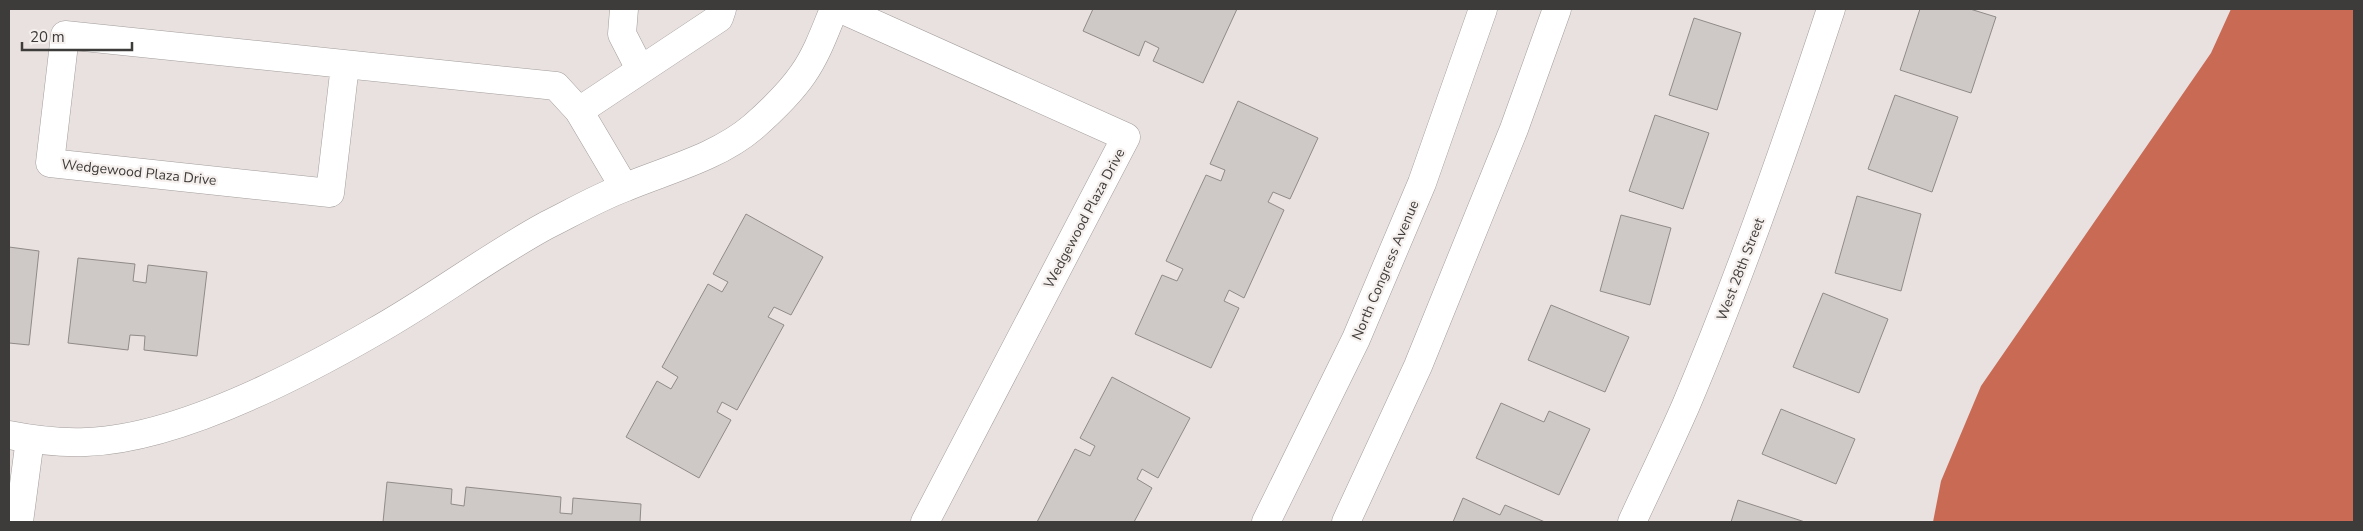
<svg xmlns="http://www.w3.org/2000/svg" width="2363" height="531" font-family="'Nunito Sans',sans-serif">
<rect width="100%" height="100%" fill="#e8e1e0"/>
<polygon fill="#c96a54" points="2231,9 2354,9 2354,522 1933,522 1941,481 1981,386 2211,53"/>
<g fill="#cec8c6" stroke="#908a88">
<polygon points="1093,9 1237,9 1203,83 1153,61 1159,48 1145,41 1139,56 1083,31"/>
<polygon points="1920,9 1970,9 1996,17 1971,93 1900,70"/>
<polygon points="1694,18 1741,33 1717,110 1669,95"/>
<polygon points="1895,95 1958,117 1932,192 1868,169"/>
<polygon points="1238,101 1318,138 1290,199 1273,192 1268,202 1284,210 1244,298 1229,290 1224,301 1239,308 1211,368 1135,334 1162,275 1177,281 1183,269 1166,261 1206,175 1221,181 1225,170 1210,164"/>
<polygon points="1655,115 1709,133 1683,209 1629,191"/>
<polygon points="1857,196 1921,214 1901,291 1835,273"/>
<polygon points="746,214 823,257 791,315 774,307 768,317 784,325 737,410 722,402 717,412 731,420 699,478 626,437 657,381 671,389 678,377 662,367 708,284 722,292 728,282 713,274"/>
<polygon points="1621,215 1671,228 1650,305 1600,291"/>
<polygon points="9,247 39,251 29,345 9,343"/>
<polygon points="78,258 135,264 133,281 146,283 148,265 207,272 197,356 144,350 145,336 130,335 128,350 68,343"/>
<polygon points="1823,293 1888,319 1859,393 1793,367"/>
<polygon points="1551,305 1629,337 1605,392 1528,360"/>
<polygon points="1112,377 1190,418 1158,478 1142,469 1137,479 1152,488 1134,522 1037,522 1075,449 1090,456 1095,446 1080,438"/>
<polygon points="1501,403 1544,422 1549,411 1590,429 1559,495 1476,458"/>
<polygon points="1781,409 1855,439 1836,484 1762,454"/>
<polygon points="387,482 452,489 451,504 464,506 466,487 561,497 560,513 572,514 573,498 641,504 640,522 383,522"/>
<polygon points="1463,498 1500,515 1505,505 1545,522 1453,522"/>
<polygon points="1738,500 1805,522 1731,522"/>
</g>
<g fill="none" stroke-linecap="round" stroke-linejoin="round">
<defs>
<g id="street">
<polyline points="624,9 622,34 640,69"/>
<polyline points="841,9 1126,137 925,522"/>
<polyline points="345,65 330,193 50,163 65,35 556,86 579,111 624,187"/>
<polyline points="579,111 719,18 722,9"/>
<path d="M9,435C34,440 60,443 86,442C176,439 296,377 374,332C433,299 488,257 547,225C573,212 599,197 626,187C667,170 718,157 753,127C770,112 790,93 803,74C817,54 825,31 834,9"/>
<polyline points="19,522 30,439"/>
<path d="M1632,522C1650,483 1669,444 1686,405C1741,275 1787,143 1831,9"/>
</g>
<g id="secondary">
<polyline points="1266,522 1356,339 1422,183 1483,9"/>
<polyline points="1346,522 1418,366 1514,129 1557,9"/>
</g>
</defs>
<use href="#street" stroke="#a39d9b" stroke-width="29"/>
<use href="#secondary" stroke="#a39d9b" stroke-width="29"/>
<use href="#street" stroke="#fff" stroke-width="28"/>
<use href="#secondary" stroke="#fff" stroke-width="28"/>
</g>
<g text-anchor="middle" stroke-width="4.5" stroke-linejoin="round" paint-order="stroke">
<g font-size="14" fill="#3e3c3b" stroke="#f5efed">
<text transform="translate(139 172) rotate(6)" y="5">Wedgewood Plaza Drive</text>
<text transform="translate(1084 218) rotate(-62)" y="5">Wedgewood Plaza Drive</text>
<text transform="translate(1740 269) rotate(-69)" y="5">West 28th Street</text>
<text transform="translate(1385 270) rotate(-67)" y="5">North Congress Avenue</text>
</g>
</g>
<rect width="2363" height="531" fill="none" stroke="#3e3c3b" stroke-width="20"/>
<path d="M22 42v8h110v-8" fill="none" stroke="#3e3c3b" stroke-width="2.5"/>
<text x="30" y="42" font-size="15" fill="#3e3c3b" stroke="#f5efed" stroke-width="4" paint-order="stroke">20 m</text>
</svg>
